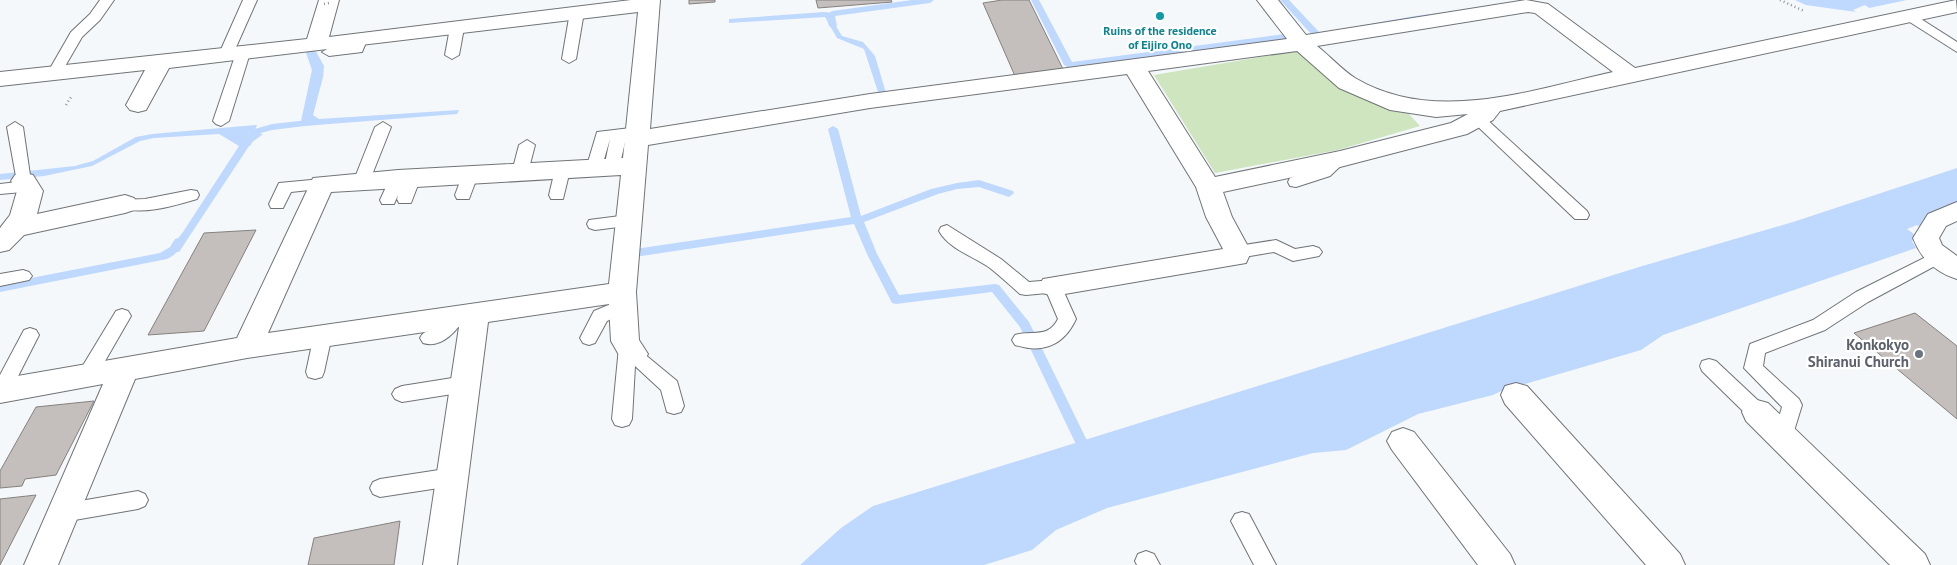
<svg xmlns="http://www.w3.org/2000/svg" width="1957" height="565" font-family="'PT Sans',sans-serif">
<rect width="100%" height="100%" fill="#f4f8fb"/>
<polygon fill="#cee5bf" points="1296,51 1338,85 1376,102 1409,114 1420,126 1338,150 1215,173 1154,75"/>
<g fill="#bfd8fe">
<polygon points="1280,0 1289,0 1320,33 1415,16 1518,3 1313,36"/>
<polygon points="1795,0 1907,0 1869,8 1865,5 1853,10 1856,12 1806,5"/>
<polygon points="824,12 832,13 834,23 842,36 863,42 875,56 886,93 879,95 864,49 837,38 825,17 729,23 729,19"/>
<polygon points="314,48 324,66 323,77 313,115 319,119 459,110 457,114 304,126 304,123 301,121 312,70 305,50"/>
<polygon points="257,125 254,132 263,134 251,143 179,252 167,252 183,232 239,146 219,134 154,138 140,141 92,166 44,176 0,180 0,174 75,166 93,161 136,137 152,134"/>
<polygon points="1957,168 1957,204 1923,229 1917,225 1907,229 1918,237 1912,241 1916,248 1663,335 1641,350 1525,384 1516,384 1493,395 1418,414 1346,450 1313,453 1107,508 1056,530 1032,550 984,565 800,565 841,528 873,506 1639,267 1793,222"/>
</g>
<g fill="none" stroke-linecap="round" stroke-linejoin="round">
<g fill="#bfd8fe" fill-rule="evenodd">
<polygon points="912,0 934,0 930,3 835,16 837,26 833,29 829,26 826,15 832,11"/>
<polygon points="1031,0 1039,0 1072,62 1285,34 1289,37 1285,40 1069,68 1064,65"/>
<polygon points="318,119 321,120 323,122 321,124 272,130 257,134 250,146 242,146 241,144 251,130 272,124"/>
<polygon points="833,126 838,129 861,216 931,189 957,183 979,180 1013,191 1014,193 1009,197 979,187 957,189 938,194 864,222 877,254 899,295 995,284 999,285 1029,322 1094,455 1093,459 1088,460 1083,459 1020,327 992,292 896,304 892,303 867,254 854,224 635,257 631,256 630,253 631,250 635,249 851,217 828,129"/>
<path d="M179,238L183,239L184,242C179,251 176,254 167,259L0,292V284L160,253L170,247L175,239Z"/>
</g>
</g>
<g fill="#c4bfbc" stroke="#85817e">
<polygon points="689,0 715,0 715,2 689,4"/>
<polygon points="816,0 891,0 892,2 818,8"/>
<polygon points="1002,0 1029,0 1063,69 1015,76 983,3"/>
<polygon points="256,230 204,331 148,335 204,233"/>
<polygon points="1915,313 1957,346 1957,419 1854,333"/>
<polygon points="94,401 56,475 25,479 22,486 0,488 0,471 36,407"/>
<polygon points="36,495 0,565 0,499"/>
<polygon points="400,521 394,565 308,565 314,538"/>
</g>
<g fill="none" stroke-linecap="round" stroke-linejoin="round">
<defs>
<g id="lane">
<polygon points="100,0 114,0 100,20 82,37 60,75 50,75 48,72 71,32 90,14"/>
<polygon points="243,0 257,0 233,54 231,57 221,57 219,54"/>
<polygon points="577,8 584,12 576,59 569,63 562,59 570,12"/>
<polygon points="1910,12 1957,42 1957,52 1905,19 1903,16"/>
<polygon points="457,24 464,28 459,55 452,59 445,55 450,28"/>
<polygon points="360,36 367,40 362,52 329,56 322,52 329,48 351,45 355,37"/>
<polygon points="243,49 250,53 229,121 221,126 216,124 213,121 236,53"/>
<polygon points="1478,114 1483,116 1587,211 1589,215 1587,219 1575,219 1473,122 1470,119 1473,116"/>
<polygon points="15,122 23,127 31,182 36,187 34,191 0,194 0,184 17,182 7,127"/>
<polygon points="383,122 391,127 370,180 368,184 356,184 354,180 375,127"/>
<polygon points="639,127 647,132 644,135 626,138 618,172 606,172 604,168 610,139 600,173 588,173 586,169 597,132"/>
<polygon points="527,140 535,145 528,172 526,176 514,176 512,172 519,145"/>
<polygon points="1340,154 1346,155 1348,159 1330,176 1296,187 1290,186 1288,182 1290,178 1318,168 1334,155"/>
<polygon points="562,165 568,166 570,170 563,199 551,199 549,195 556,166"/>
<polygon points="470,170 476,171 478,175 469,199 457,199 455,195 464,171"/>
<polygon points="413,172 419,173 421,177 411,203 399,203 397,199 398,195 394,204 382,204 380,200 392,174 398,173 405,177 407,173"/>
<polygon points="322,179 328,180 330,184 328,188 291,192 283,208 271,208 269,204 279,183"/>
<path d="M191,190L197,191L199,195L197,199C173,206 144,215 119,208L117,204L119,200L145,199Z"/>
<polygon points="628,215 634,217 636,221 634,225 595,230 589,228 587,224 589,220"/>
<path d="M947,225L1001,259L1029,282L1053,280L1059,281L1076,319C1064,345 1043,354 1015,345L1012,340L1015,335C1032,330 1048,339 1058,319L1047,293L1026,295L1020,294C1010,285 1000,276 990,268C973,256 949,249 939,231L941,227Z"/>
<polygon points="1276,240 1295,249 1313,246 1319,248 1322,252 1319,256 1293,261 1274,252 1238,258 1232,256 1229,252 1232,248 1238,246"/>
<polygon points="1940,250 1946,252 1949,256 1946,260 1868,302 1825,330 1765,353 1763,366 1799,399 1802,405 1790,444 1783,446 1776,444 1773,438 1782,407 1744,368 1750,344 1813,320 1856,292"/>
<polygon points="23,270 29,272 32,276 29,280 0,286 0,274"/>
<polygon points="623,299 629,301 632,306 629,311 607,321 595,343 589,345 583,343 580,338 594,311"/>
<path d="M457,308L463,310L466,315C458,330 442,349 423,343L420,338C424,329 434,331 440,325C447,319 447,311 457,308Z"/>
<polygon points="122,309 128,311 131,316 93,382 86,384 79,382 77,377 79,372 116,311"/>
<polygon points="30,328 36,330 39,335 8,396 0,398 0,375 24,330"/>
<polygon points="323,328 329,330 332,335 324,372 322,377 315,379 308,377 306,372 314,335 317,330"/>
<polygon points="628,340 635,342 637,348 677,381 684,406 681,412 674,414 667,412 661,390 635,366 632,419 629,425 622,427 615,425 612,419 619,347 621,342"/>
<polygon points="1709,359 1716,361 1764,406 1767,412 1764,418 1757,420 1750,418 1702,371 1700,366 1702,361"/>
<polygon points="465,376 472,379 475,384 472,389 465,392 402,402 395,399 392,394 395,389 402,386"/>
<polygon points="452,468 459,471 462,477 459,483 452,486 380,497 373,494 370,488 373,482 380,479"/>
<polygon points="138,491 145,494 148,500 145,506 138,509 63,522 56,519 53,513 56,507 63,504"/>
<polygon points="1242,512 1249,514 1276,565 1254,565 1231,521 1235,514"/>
<polygon points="1146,551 1154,554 1160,565 1137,565 1135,561 1138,554"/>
</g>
<g id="street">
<path d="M319,0H339L329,37L631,0H660L650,129L870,94L1287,39L1257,0H1278L1306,35L1526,0L1548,4L1635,68L1956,0L1957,12L1500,111L1493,120L1467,134L1340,167L1223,192L1232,217L1251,252L1246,263L1053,296L1043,293L1039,286L1043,279L1223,249L1206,217L1196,187L1127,74L870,108L648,145L636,292L639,340L648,354L643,362L633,365L623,362L611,341L609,304L488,322L457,565H423L459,327L247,358L135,379L58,565H24L103,384L0,403V379L237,338L313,178L398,170L623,158L638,12L169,68L146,110L138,112L130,110L126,105L145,70L0,86V72L307,39ZM1528,12L1535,13L1613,72C1531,90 1434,125 1355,78C1342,70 1330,56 1317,46ZM1297,51L1339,88L1390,110L1436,117L1468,114L1451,123L1340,151L1215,177L1148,71ZM621,175L609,284L268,333L331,192Z"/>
<polygon points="24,173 33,175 43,191 37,214 125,195 134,198 138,204 134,210 125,213 24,235 9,250 0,252 0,228 10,215 17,191 11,181 15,175"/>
<path d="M1957,202V221L1946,226L1939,238L1942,245L1957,256V279C1935,272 1921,259 1913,238L1928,214Z"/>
<polygon points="1516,383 1527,386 1680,554 1685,565 1646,565 1505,404 1501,395 1505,386"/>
<polygon points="1757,400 1768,403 1925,554 1930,565 1890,565 1746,421 1742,412 1746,403"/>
<polygon points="1403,428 1414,432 1510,554 1515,565 1478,565 1392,450 1387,441 1392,432"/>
</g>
</defs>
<use href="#lane" stroke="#707477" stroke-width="2"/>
<use href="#street" stroke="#707477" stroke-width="2"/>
<g stroke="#929597" stroke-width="2.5" stroke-dasharray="1 3" stroke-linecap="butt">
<polyline points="1780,0 1804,11"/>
<polyline points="66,105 71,97"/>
</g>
<use href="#lane" fill="#fff" fill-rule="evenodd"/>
<use href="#street" fill="#fff" fill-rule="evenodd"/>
<polyline stroke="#929597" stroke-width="2.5" stroke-dasharray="1 3" stroke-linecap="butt" points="324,4 329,3"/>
</g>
<circle fill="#0f9aa8" stroke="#fff" stroke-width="2" cx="1160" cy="16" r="5"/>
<circle fill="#6b7280" stroke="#fff" stroke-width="2" cx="1919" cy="354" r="5"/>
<g text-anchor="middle" stroke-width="4.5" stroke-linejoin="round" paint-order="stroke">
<g font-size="12" font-weight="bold" fill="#0d838f" stroke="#fff">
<text x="1160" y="35">Ruins of the residence<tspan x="1160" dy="14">of Eijiro Ono</tspan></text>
</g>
<g font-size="15" font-weight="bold" fill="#5b616d" stroke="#fff" text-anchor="end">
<text x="1909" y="350">Konkokyo<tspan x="1909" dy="17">Shiranui Church</tspan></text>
</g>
</g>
</svg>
